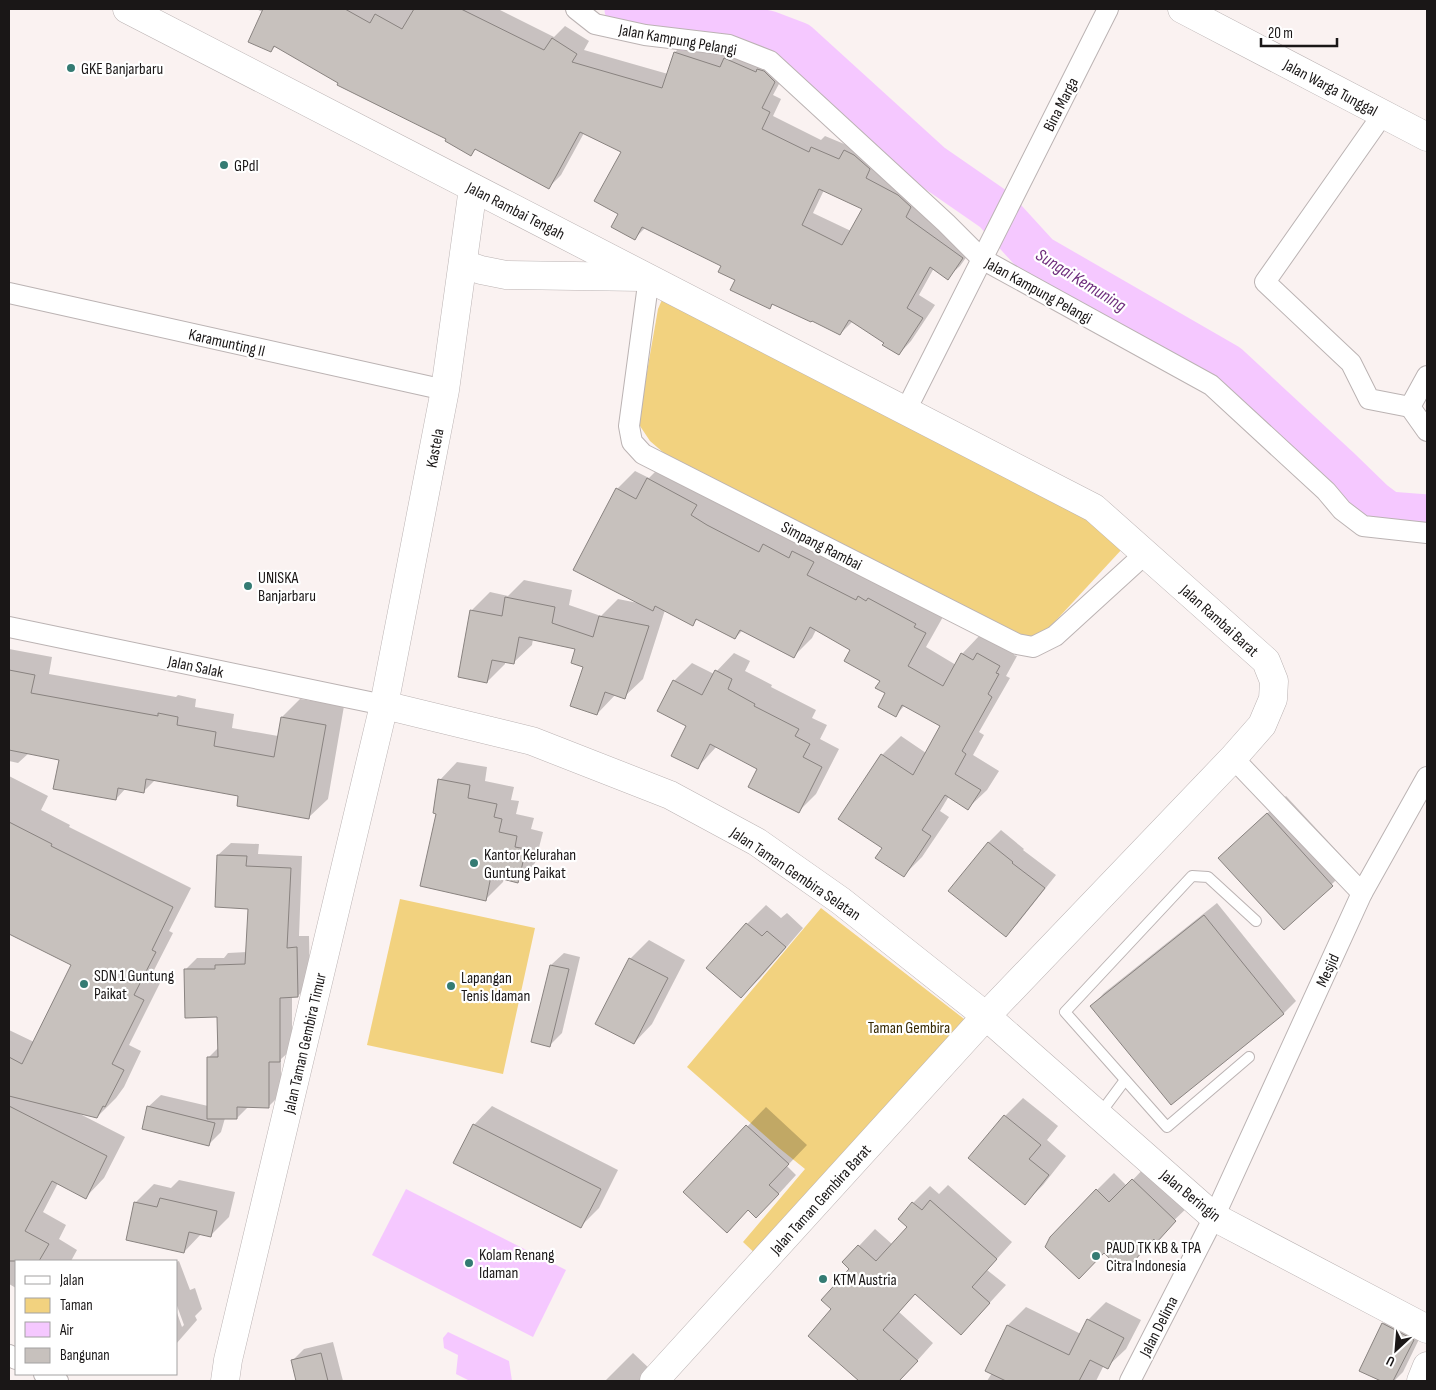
<svg xmlns="http://www.w3.org/2000/svg" width="1436" height="1390" font-family="'Sofia Sans Condensed',sans-serif">
<rect width="100%" height="100%" fill="#faf2f1"/>
<g fill="#f2d27f">
<polygon points="664,295 1092,518 1123,548 1049,628 1032,638 1019,638 665,454 650,441 638,423 658,309"/>
<polygon points="400,899 535,928 503,1074 367,1045"/>
<polygon points="821,908 968,1022 761,1259 743,1242 805,1169 779,1148 687,1067"/>
</g>
<g fill="#f5c8ff">
<polygon points="406,1189 566,1270 533,1337 372,1255"/>
<polygon points="448,1332 509,1361 512,1381 470,1381 456,1374 458,1355 444,1348 443,1338"/>
</g>
<g fill="#0003" fill-rule="evenodd">
<path d="M256,9H498L554,37L565,26L589,41L584,50L668,74L675,52L688,40L787,69L773,95L781,99L773,116L821,140L825,136L849,146L975,245L960,266L947,278L934,268L919,295L935,305L911,341L899,354L885,342L853,321L840,334L812,320L773,304L770,307L737,280L723,266L646,227L634,239L620,213L622,152L584,133L561,175L549,187L477,148L471,154L448,139L339,83L276,46L270,51L263,12ZM824,190L863,208L851,231L813,213Z"/>
<polygon points="666,461 944,615 926,647 956,665 962,654 980,635 1018,647 1014,655 1017,656 1006,676 1010,678 979,732 984,735 973,755 999,771 987,790 968,808 949,796 940,811 949,817 922,857 904,875 884,848 839,818 882,755 901,736 926,753 942,726 905,705 896,715 881,680 852,649 816,630 812,638 794,656 743,630 735,638 698,619 692,624 665,610 643,679 624,697 616,694 597,714 584,666 577,648 533,639 532,645 513,663 505,661 505,664 487,682 459,676 472,610 490,592 508,596 524,580 572,590 569,605 601,616 618,599 638,603 617,489 635,471 649,478"/>
<polygon points="9,649 52,657 49,674 176,697 178,695 196,699 195,707 234,714 232,728 278,736 282,717 300,699 344,706 328,799 309,817 240,795 155,780 144,791 126,788 116,799 60,759 29,753 18,763 9,761"/>
<polygon points="734,653 750,661 745,671 772,685 771,687 816,710 812,718 827,725 820,739 839,749 816,794 798,812 759,768 717,746 697,768 688,726 674,681 692,663 714,674"/>
<polygon points="457,762 487,767 485,781 514,787 511,800 519,801 516,814 534,818 531,829 543,832 535,863 518,881 504,878 503,882 485,900 438,813 440,780"/>
<polygon points="9,776 48,796 41,810 70,825 69,827 191,888 169,931 173,933 151,976 161,981 129,1045 141,1051 124,1087 116,1098 97,1117 78,1113 125,1137 104,1178 86,1197 58,1183 43,1212 66,1225 59,1239 77,1250 71,1261 16,1261 16,1288 9,1284 9,1030 34,1042 73,964 9,933"/>
<polygon points="1286,796 1351,866 1284,929 1219,858"/>
<polygon points="1001,830 1024,849 1023,850 1056,875 1018,923 1006,936 950,891 989,842"/>
<polygon points="231,843 259,844 258,854 302,856 299,936 309,936 310,983 298,996 292,996 292,1049 281,1059 281,1094 269,1106 249,1106 237,1118 225,1118 221,1132 209,1144 148,1107 161,1095 208,1106 209,1057 219,1047 218,1016 185,970 197,958 224,958 228,953 247,952 249,907 218,855"/>
<polygon points="1217,903 1296,1001 1284,1013 1171,1103 1092,1006 1104,993"/>
<polygon points="766,905 781,918 787,913 803,928 760,978 741,997 708,968 747,924"/>
<polygon points="649,940 685,960 652,1024 634,1043 630,959"/>
<polygon points="564,953 580,957 562,1033 550,1045 533,1041 551,965"/>
<polygon points="1023,1098 1058,1126 1047,1140 1066,1156 1043,1185 1025,1203 1005,1116"/>
<polygon points="492,1106 618,1170 599,1208 580,1227 474,1125"/>
<polygon points="766,1107 807,1145 787,1166 796,1175 775,1198 749,1209 685,1192"/>
<polygon points="1149,1163 1192,1203 1140,1253 1097,1190 1114,1173 1127,1186"/>
<polygon points="179,1180 235,1192 229,1217 211,1235 202,1233 184,1252 135,1203 154,1184 171,1188"/>
<polygon points="948,1185 1012,1242 987,1270 1006,1285 961,1334 916,1293 899,1312 933,1343 899,1381 861,1381 809,1336 833,1309 851,1269 859,1246 875,1229 893,1245 909,1227 899,1218 913,1203 930,1186 939,1194"/>
<polygon points="179,1261 190,1290 195,1288 202,1309 195,1316 197,1320 176,1344 176,1310 182,1327 184,1325 176,1303 176,1262"/>
<polygon points="1106,1302 1141,1320 1126,1349 1107,1367 1104,1365 1096,1381 987,1381 992,1373 986,1370 1008,1325 1026,1307 1081,1334 1088,1320"/>
<polygon points="1395,1311 1425,1327 1403,1372 1394,1381 1384,1381 1361,1370 1383,1324"/>
<polygon points="333,1342 343,1381 297,1381 292,1361 304,1349"/>
<polygon points="633,1353 651,1370 640,1381 605,1381"/>
</g>
<g fill="none" stroke-linecap="round" stroke-linejoin="round">
<polyline stroke="#f5c8ff" stroke-width="8" points="736,9 738,27"/>
<polyline stroke="#f5c8ff" stroke-width="45" points="627,9 635,14 659,23 684,28 712,29 738,27 768,33 797,44 930,165 995,210 1038,257 1227,366 1337,468 1372,502 1388,514 1427,517"/>
</g>
<g fill="#c7c1bd" stroke="#898380" fill-rule="evenodd">
<path d="M263,9H345L370,23L375,14L402,29L414,9H461L544,50L552,38L577,54L572,62L662,88L674,52L720,67L724,58L756,72L757,69L764,71L775,82L762,108L770,112L762,129L809,152L811,147L839,159L844,150L854,155L870,169L866,178L898,195L911,207L906,217L963,258L948,280L930,267L907,308L923,318L899,355L882,345L884,343L849,320L840,335L812,321L811,322L772,304L770,309L730,290L735,280L718,272L721,266L642,227L635,240L611,227L618,214L594,201L621,152L580,132L549,189L475,149L471,156L445,141L446,139L337,85L338,83L274,46L271,52L248,42ZM819,189L862,209L842,245L802,225Z"/>
<polygon points="647,478 697,505 691,515 707,525 759,552 763,544 789,558 792,551 814,562 807,575 856,600 858,596 866,601 868,598 916,624 914,627 926,633 908,666 943,686 961,653 973,660 977,653 1000,666 996,673 999,674 988,694 992,697 962,751 966,754 955,774 981,790 968,810 945,795 922,830 931,836 904,877 875,858 882,848 838,819 881,754 913,775 940,726 902,705 896,717 878,707 885,693 875,688 880,681 844,661 850,650 810,627 794,658 740,630 735,639 696,619 693,626 655,606 653,611 573,570 616,488 636,499"/>
<polygon points="505,597 555,607 552,623 593,637 599,616 649,626 625,699 605,692 597,715 570,706 583,667 571,663 575,649 519,637 514,664 492,660 487,683 458,677 470,610 502,616"/>
<polygon points="9,670 35,675 31,693 158,716 158,713 178,717 177,725 216,732 214,746 274,757 281,717 326,725 309,819 237,806 238,796 146,779 144,793 118,788 116,800 53,789 59,760 9,750"/>
<polygon points="715,670 732,679 728,689 755,704 754,706 799,729 795,736 810,744 803,757 822,767 799,813 748,787 757,769 710,744 698,769 671,756 686,726 657,711 673,680 702,695"/>
<polygon points="438,779 470,785 468,798 497,804 494,817 502,819 499,832 517,836 515,847 526,849 518,883 491,876 486,901 420,886 436,814 433,813"/>
<polygon points="1267,813 1333,886 1284,930 1218,858"/>
<polygon points="9,822 52,844 51,846 173,907 152,950 156,952 134,995 144,1000 112,1064 124,1070 105,1107 103,1106 97,1118 9,1096 9,1057 22,1064 71,965 9,934"/>
<polygon points="988,842 1013,862 1012,863 1045,888 1006,937 948,891"/>
<polygon points="217,855 247,856 246,866 291,868 287,948 297,947 298,997 280,998 280,1062 269,1062 269,1108 237,1107 237,1119 207,1119 207,1057 218,1057 217,1017 185,1018 184,969 215,969 215,965 245,964 248,909 215,907"/>
<polygon points="1204,915 1284,1014 1171,1105 1090,1006"/>
<polygon points="746,923 762,936 767,931 786,947 741,998 706,968"/>
<polygon points="629,958 668,978 634,1044 595,1024"/>
<polygon points="550,965 569,969 550,1047 531,1042"/>
<polygon points="9,1106 107,1156 86,1199 52,1181 25,1231 49,1244 39,1261 9,1261"/>
<polygon points="147,1106 215,1123 209,1146 142,1129"/>
<polygon points="1004,1115 1041,1145 1029,1159 1049,1175 1025,1205 968,1158"/>
<polygon points="473,1124 601,1189 581,1228 453,1163"/>
<polygon points="746,1125 789,1164 769,1185 779,1194 756,1218 748,1210 727,1233 683,1192"/>
<polygon points="1132,1179 1176,1221 1157,1242 1154,1239 1124,1272 1104,1253 1079,1279 1045,1247 1050,1237 1096,1189 1109,1202"/>
<polygon points="160,1198 217,1211 211,1237 189,1232 184,1253 126,1240 134,1202 157,1207"/>
<polygon points="930,1200 997,1259 972,1287 990,1303 961,1335 915,1294 883,1330 918,1361 899,1381 859,1381 808,1336 831,1309 821,1300 849,1269 842,1262 858,1245 876,1261 907,1227 898,1219 912,1202 922,1210"/>
<polygon points="1087,1319 1124,1338 1108,1369 1090,1360 1079,1381 1006,1381 985,1371 1007,1325 1069,1355"/>
<polygon points="1382,1323 1414,1340 1393,1381 1381,1381 1359,1371"/>
<polygon points="321,1353 328,1381 296,1381 291,1360"/>
</g>
<g fill="none" stroke-linecap="round" stroke-linejoin="round">
<defs>
<g id="lane">
<polyline points="1249,1057 1167,1127 1065,1012 1192,876 1208,877 1256,921"/>
<polyline points="1099,1115 1125,1080"/>
</g>
<g id="street">
<polyline points="576,9 595,24 645,35 729,45 770,61 946,223 982,259 1211,385 1326,491 1342,510 1363,526 1427,533"/>
<polyline points="1383,114 1265,282 1351,363 1369,399 1410,407 1427,376"/>
<polyline points="649,277 629,426 632,442 643,454 1017,644 1033,647 1055,636 1146,553"/>
<polyline points="9,293 445,390"/>
<polyline points="1410,407 1427,431"/>
<polyline points="906,410 1108,9"/>
<polyline points="9,627 384,705"/>
<polyline points="1362,893 1427,777"/>
<polyline points="9,1355 16,1359"/>
<polyline points="44,1374 58,1381"/>
<polyline points="1130,1381 1214,1217 1362,893 1233,758"/>
</g>
<g id="secondary">
<polyline points="127,9 1094,508 1266,661 1274,681 1273,699 1262,725 1233,758 986,1016 654,1381"/>
<polyline points="1182,9 1427,137"/>
<polyline points="463,264 481,270 506,275 642,277"/>
<polyline points="384,705 532,741 670,795 757,842 841,901 986,1016 1214,1217 1427,1329"/>
<polyline points="225,1381 228,1360 384,705 445,390 473,188"/>
<polyline points="1421,1381 1427,1366"/>
</g>
</defs>
<use href="#lane" stroke="#bbb3b3" stroke-width="12"/>
<use href="#street" stroke="#bbb3b3" stroke-width="22"/>
<use href="#secondary" stroke="#bbb3b3" stroke-width="29"/>
<use href="#lane" stroke="#fff" stroke-width="10"/>
<use href="#street" stroke="#fff" stroke-width="20"/>
<use href="#secondary" stroke="#fff" stroke-width="28"/>
</g>
<g fill="#347b73" stroke="#fff" stroke-width="2">
<circle cx="71" cy="68" r="5"/>
<circle cx="224" cy="165" r="5"/>
<circle cx="248" cy="586" r="5"/>
<circle cx="474" cy="863" r="5"/>
<circle cx="84" cy="984" r="5"/>
<circle cx="451" cy="986" r="5"/>
<circle cx="1096" cy="1256" r="5"/>
<circle cx="469" cy="1263" r="5"/>
<circle cx="823" cy="1279" r="5"/>
</g>
<g text-anchor="middle" stroke-width="4.5" stroke-linejoin="round" paint-order="stroke">
<g font-size="16" fill="#1a1717" stroke="#fff">
<text transform="translate(678 39) rotate(10)" y="6">Jalan Kampung Pelangi</text>
<text transform="translate(1331 87) rotate(28)" y="6">Jalan Warga Tunggal</text>
<text transform="translate(1060 104) rotate(-63)" y="6">Bina Marga</text>
<text transform="translate(516 210) rotate(27)" y="6">Jalan Rambai Tengah</text>
<text transform="translate(1039 290) rotate(29)" y="6">Jalan Kampung Pelangi</text>
<text transform="translate(227 342) rotate(13)" y="6">Karamunting II</text>
<text transform="translate(434 448) rotate(-79)" y="6">Kastela</text>
<text transform="translate(822 545) rotate(27)" y="6">Simpang Rambai</text>
<text transform="translate(1220 620) rotate(42)" y="6">Jalan Rambai Barat</text>
<text transform="translate(196 666) rotate(12)" y="6">Jalan Salak</text>
<text transform="translate(796 873) rotate(34)" y="6">Jalan Taman Gembira Selatan</text>
<text transform="translate(1327 970) rotate(-65)" y="6">Mesjid</text>
<text transform="translate(304 1043) rotate(-77)" y="6">Jalan Taman Gembira Timur</text>
<text transform="translate(1191 1195) rotate(39)" y="6">Jalan Beringin</text>
<text transform="translate(820 1199) rotate(-48)" y="6">Jalan Taman Gembira Barat</text>
<text transform="translate(1158 1326) rotate(-63)" y="6">Jalan Delima</text>
</g>
<g font-size="16" fill="#1a1717" stroke="#fff" text-anchor="start">
<text x="81" y="74">GKE Banjarbaru</text>
<text x="234" y="171">GPdI</text>
<text x="258" y="583">UNISKA<tspan x="258" dy="18">Banjarbaru</tspan></text>
<text x="484" y="860">Kantor Kelurahan<tspan x="484" dy="18">Guntung Paikat</tspan></text>
<text x="94" y="981">SDN 1 Guntung<tspan x="94" dy="18">Paikat</tspan></text>
<text x="461" y="983">Lapangan<tspan x="461" dy="18">Tenis Idaman</tspan></text>
<text x="1106" y="1253">PAUD TK KB &amp; TPA<tspan x="1106" dy="18">Citra Indonesia</tspan></text>
<text x="479" y="1260">Kolam Renang<tspan x="479" dy="18">Idaman</tspan></text>
<text x="833" y="1285">KTM Austria</text>
</g>
<g font-size="16" fill="#362903" stroke="#fff">
<text x="909" y="1033">Taman Gembira</text>
</g>
<g font-size="18" font-style="italic" fill="#6d2b7b" stroke="#fff">
<text transform="translate(1081 280) rotate(32)" y="6">Sungai Kemuning</text>
</g>
</g>
<rect width="1436" height="1390" fill="none" stroke="#1a1717" stroke-width="20"/>
<rect x="15" y="1260" width="162" height="115" fill="#ffffff" stroke="#a3a2a2"/>
<rect x="25" y="1276" width="25" height="8" fill="#ffffff" stroke="#a3a2a2"/>
<text x="60" y="1285" font-size="15" fill="#1a1717">Jalan</text>
<rect x="25" y="1298" width="25" height="15" fill="#f2d27f" stroke="#a3a2a2"/>
<text x="60" y="1310" font-size="15" fill="#1a1717">Taman</text>
<rect x="25" y="1322" width="25" height="15" fill="#f5c8ff" stroke="#a3a2a2"/>
<text x="60" y="1335" font-size="15" fill="#1a1717">Air</text>
<rect x="25" y="1348" width="25" height="15" fill="#c7c1bd" stroke="#a3a2a2"/>
<text x="60" y="1360" font-size="15" fill="#1a1717">Bangunan</text>
<g transform="translate(1396 1350) rotate(206)" stroke="#ffffff" stroke-width="4" paint-order="stroke">
<path d="M0-4L9 19L0 12L-9 19Z" fill="#1a1717"/>
<text y="-8" font-size="14" font-weight="bold" text-anchor="middle" fill="#1a1717">U</text>
</g>
<path d="M1261 38v8h76v-8" fill="none" stroke="#1a1717" stroke-width="2.5"/>
<text x="1268" y="38" font-size="15" fill="#1a1717" stroke="#ffffff" stroke-width="4" paint-order="stroke">20 m</text>
</svg>
